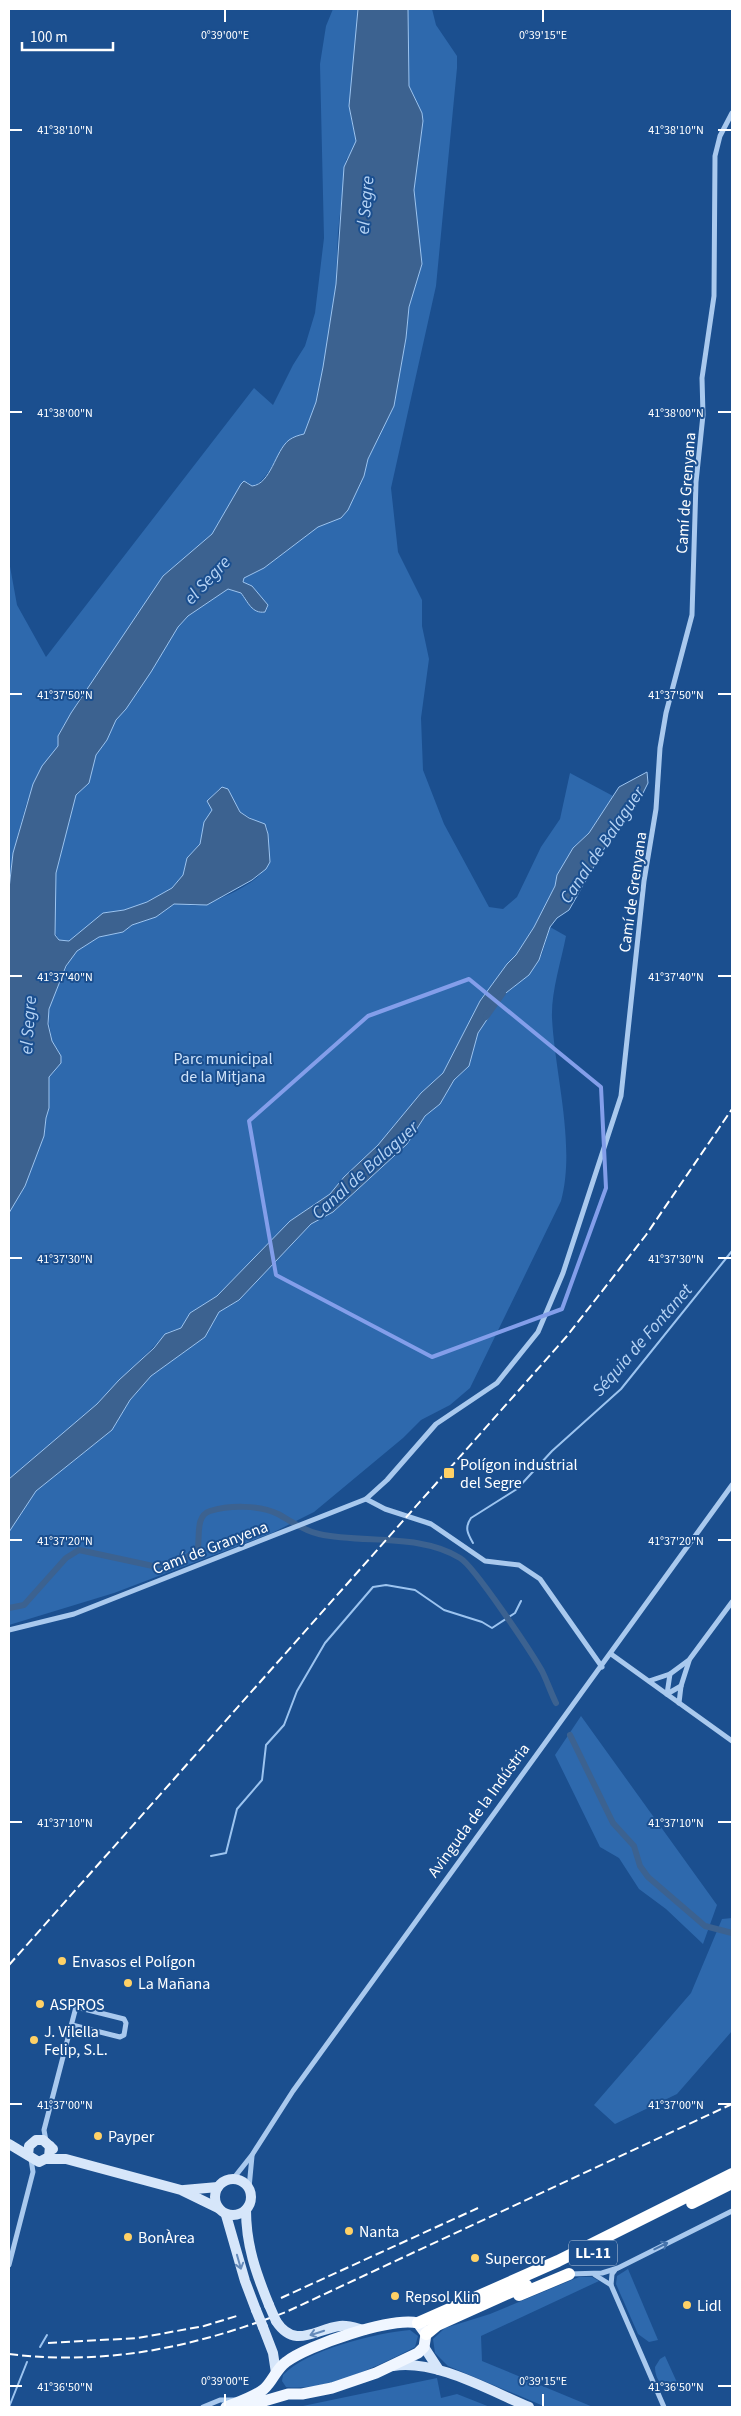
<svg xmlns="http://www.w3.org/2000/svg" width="741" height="2416" font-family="'Source Sans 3',sans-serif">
<rect width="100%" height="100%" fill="#1b4f8f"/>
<g fill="#2e69ad">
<path d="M333,9H358L350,113L356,141L355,148L346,160L338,232L336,284L323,367L316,402L304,434C299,435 293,437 289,440C278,451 267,484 252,486L247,482L241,484L212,534L163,576L101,671L79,700L59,733L58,746L37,776L26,805L13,853L9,889V561L17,605L46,657L254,388L273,405L293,365L305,346L315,313L324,238L320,64L326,26Z"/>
<path d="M408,9H432L436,25L457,56V68L436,286L391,488L398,552L422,600V626L429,659L421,718L423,770L444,824L489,907L503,909L517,897L541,847L560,819L570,773L613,796L589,833L576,845L557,875L555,886L534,927L516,955L507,964L480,1001L443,1073L421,1093L378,1145L344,1177L330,1194L290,1221L217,1296L190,1313L181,1328L168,1332L97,1404L9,1479V1213L25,1186L44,1136L46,1118L49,1108V1077L61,1063L59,1052L52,1041L48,1016L51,1002L70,959L77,951L99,937L123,932L132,925L156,917L174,904C182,902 191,907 200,905C212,904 256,883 261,873C268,859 270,841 267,827L240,812L228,789H219L207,801L212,810L204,822L200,844L187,858L183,875L172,888L147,902L124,910L103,913L75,938L69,941L59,940L54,931L56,873L76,795L89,783L96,755L107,740L116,720L130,703L178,627L188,616L228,589L241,593L258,612H266L268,605L252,586L243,582L244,578L264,568L318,527L341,518L348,510L364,476L368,459L394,406L406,338L409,307L422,264L414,190L423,121L422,113L409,86Z"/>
<path d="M550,927L566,936C561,962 551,992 552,1018C555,1075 576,1146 561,1201L470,1388L450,1405L421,1420L403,1438L314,1512L272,1533L114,1593L9,1625V1532L36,1491L112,1430L130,1400L151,1376L205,1337L219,1312L239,1300L311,1224L333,1212L407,1144L425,1116L440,1104L454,1080L469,1066L478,1033L488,1018L491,1009L502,996L513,988L535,966L542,954Z"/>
<polygon points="581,1716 717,1905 703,1944 666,1909 639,1889 619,1858 600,1847 555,1755"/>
<polygon points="732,1918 732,2031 677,2094 615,2124 594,2105 691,1993 722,1919"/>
<polygon points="628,2269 658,2340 649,2342 638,2334 616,2284 617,2276"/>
<polygon points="579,2277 592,2277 599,2281 481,2336 482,2361 593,2407 546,2407 448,2366 435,2353 433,2339 445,2328 490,2314"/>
<path d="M410,2330L418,2336L415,2347C380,2365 327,2392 286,2387L282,2381L283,2375C306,2350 376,2333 410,2330Z"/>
<path d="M665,2356L680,2389C665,2393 655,2381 655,2367L660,2359Z"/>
<polygon points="437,2378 441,2398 457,2394 490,2407 298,2407"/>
</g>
<g fill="#3c6290" stroke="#9cc4f0">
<path d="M358,9H408L409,86L422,113L423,121L414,190L422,264L409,307L406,338L394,406L368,459L364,476L348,510L341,518L318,527L264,568L244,578L243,582L252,586L268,605L265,612C252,614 248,602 241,593L228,589L188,616L178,627L151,672L126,709L116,720L107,740L96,755L89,783L76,795L56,873L55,935L59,940L69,941L103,913L124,910L147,902L172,888L183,875L187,858L200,844L204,822L212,810L207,801L222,787L228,789L240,812L249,818L265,824L268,834L270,862L266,869L252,880L207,905L174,904L156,917L132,925L123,932L99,937L77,951L66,966L49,1009L48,1024L52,1041L61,1056V1063L49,1077V1108L46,1118L44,1136L25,1186L9,1213V889L13,853L33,784L42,766L58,746V736L71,713L163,576L212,534L241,484L244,481L252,486C271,484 275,451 289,440C293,437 299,435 304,434L316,402L323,367L336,284L344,167L356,141L349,106Z"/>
<polygon points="647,772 648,783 639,801 631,810 623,826 608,842 569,910 557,918 550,927 539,960 529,975 502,996 491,1009 488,1018 478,1033 469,1066 454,1080 440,1104 425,1116 407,1144 333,1212 311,1224 239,1300 219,1312 205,1337 151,1376 130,1400 112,1430 36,1491 9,1532 9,1479 97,1404 119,1380 154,1348 165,1334 181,1328 190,1313 217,1296 290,1221 330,1194 344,1177 378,1145 421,1093 443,1073 480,1001 507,964 516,955 534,927 555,886 557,875 573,848 589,833 619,787"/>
</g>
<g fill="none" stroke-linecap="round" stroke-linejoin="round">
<g stroke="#9cc4f0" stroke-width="2">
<path d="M473,1543C468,1534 464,1528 471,1518L517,1489L552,1451L621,1389L732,1251"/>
<polyline points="211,1856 226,1853 237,1809 262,1780 266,1745 284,1725 297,1691 325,1643 373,1587 386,1585 415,1590 444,1610 482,1622 492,1628 515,1613 521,1601"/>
<polyline points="40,2347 47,2335"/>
<polyline points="9,2407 27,2362"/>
</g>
<g stroke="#3c6290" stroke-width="6">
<polyline points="486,1017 503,993"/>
<path d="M9,1608L24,1605L66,1558L79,1550L153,1566L176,1562L197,1552C201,1540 194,1516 210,1511C230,1505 259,1505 278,1514C291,1521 304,1531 319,1534C364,1544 419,1533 460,1558C474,1566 532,1653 542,1671C547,1681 551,1693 556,1703"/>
<polyline points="570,1735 613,1823 634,1846 640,1866 648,1877 705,1926 732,1933"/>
</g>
<g stroke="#a9c9ee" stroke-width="5">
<polyline points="366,1499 385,1509 431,1524 485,1561 519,1565 540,1579 602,1667"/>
<polyline points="9,1630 74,1614 366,1499 387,1480 436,1424 497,1383 538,1332 563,1273 621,1096 644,881 656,809 660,748 666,713 692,615 696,482 703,415 702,378 714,296 715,156 720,136 732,113"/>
<polyline points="611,1654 732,1741"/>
<polyline points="649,1681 670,1674 689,1660 732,1602"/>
<polyline points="667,1694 670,1674"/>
<polyline points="667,1694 681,1686"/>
<polyline points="679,1703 681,1686 689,1661"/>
<polyline points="46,2141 44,2130 76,2007 124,2019 126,2023 124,2035 120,2037 72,2025"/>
<polyline points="233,2179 252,2155 293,2091 732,1485"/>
<polyline points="249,2188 252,2156"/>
<polyline points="9,2265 33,2172 31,2159"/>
<polyline points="615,2270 612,2274 611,2285 664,2407"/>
<polyline points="569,2274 602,2273 618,2268 732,2211"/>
<polyline points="595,2275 611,2285"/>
<polyline points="203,2407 220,2400 235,2400"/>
</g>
<g stroke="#d6e6fa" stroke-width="10">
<polyline points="9,2144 39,2162 49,2157 50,2146"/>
<polyline points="28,2155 29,2146 36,2140 43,2140 53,2149"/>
<polyline points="46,2159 66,2159 181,2190 218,2208"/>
<circle cx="233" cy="2197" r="18"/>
<polyline points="184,2190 218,2187"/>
<path d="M246,2210C246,2245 256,2273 269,2305"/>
<polyline points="226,2215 245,2281 256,2310"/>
<path d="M276,2321C295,2350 315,2329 340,2326C348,2325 356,2328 364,2330"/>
<polyline points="263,2327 273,2353 276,2373"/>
<polyline points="424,2347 439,2370"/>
<path d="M393,2366C436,2359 490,2391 529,2407"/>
</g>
<path stroke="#f0f6ff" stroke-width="11" d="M226,2407C238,2402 254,2397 264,2389C273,2381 276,2369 286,2362C308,2345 391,2317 418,2323L426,2334L424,2347L418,2353L376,2373L332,2388L302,2394H288L244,2407"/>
<g stroke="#fff" stroke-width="12">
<polyline points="692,2203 732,2183"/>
<polyline points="519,2295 569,2274"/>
<polyline points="418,2323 558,2261 732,2174"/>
<polyline points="426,2334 437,2325 526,2285"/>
</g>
<g stroke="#fff" stroke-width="2" stroke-dasharray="9 4" stroke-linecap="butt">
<polyline points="9,1965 567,1336 646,1235 732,1109"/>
<polyline points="281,2298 478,2208"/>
<polyline points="48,2343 138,2338 204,2326 240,2315"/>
<path d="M9,2354C108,2366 194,2347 286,2312L732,2104"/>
</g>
<g stroke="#d6e6fa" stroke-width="10">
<polyline points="269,2305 276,2321"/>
<polyline points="256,2310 263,2327"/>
</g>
</g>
<defs><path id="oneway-shaft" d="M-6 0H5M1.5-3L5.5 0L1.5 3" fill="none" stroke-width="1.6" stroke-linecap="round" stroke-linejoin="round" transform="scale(1.25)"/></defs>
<use stroke="#4674ac" href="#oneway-shaft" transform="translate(661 2246) rotate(-26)"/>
<g stroke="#668bba">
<use href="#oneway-shaft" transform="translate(239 2262) rotate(74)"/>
<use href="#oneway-shaft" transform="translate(317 2333) rotate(162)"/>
</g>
<path fill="none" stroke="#839eea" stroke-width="4" stroke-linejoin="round" d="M469,979L601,1087L606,1188L562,1309L432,1357L276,1275L249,1121L368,1016Z"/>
<path fill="none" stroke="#fff" stroke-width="2" d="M225,10V22M543,10V22M10,130H22M718,130H731M10,412H22M718,412H731M10,694H22M718,694H731M10,976H22M718,976H731M10,1258H22M718,1258H731M10,1540H22M718,1540H731M10,1822H22M718,1822H731M10,2104H22M718,2104H731M10,2386H22M718,2386H731M225,2394V2406M543,2394V2406"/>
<g fill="#ffd166" stroke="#1b4f8f" stroke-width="2">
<rect x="443" y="1467" width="12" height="12" rx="2.5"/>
<circle cx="62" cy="1961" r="5"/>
<circle cx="128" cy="1983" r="5"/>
<circle cx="40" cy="2004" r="5"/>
<circle cx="34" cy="2040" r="5"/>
<circle cx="98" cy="2136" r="5"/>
<circle cx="349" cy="2231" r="5"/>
<circle cx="128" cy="2237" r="5"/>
<circle cx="475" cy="2258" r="5"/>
<circle cx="395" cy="2296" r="5"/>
<circle cx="687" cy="2305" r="5"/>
</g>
<g text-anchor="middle" stroke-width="4" stroke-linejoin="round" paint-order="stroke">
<rect fill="#1b4f8f" stroke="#bbcadd" stroke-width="1" x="569" y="2240.5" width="48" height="25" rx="4"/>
<g font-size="15" font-weight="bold" fill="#fff">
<text x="593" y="2258">LL-11</text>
</g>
<g font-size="16" fill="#fff" stroke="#1b4f8f">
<text transform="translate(685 493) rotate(-86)" y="6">Camí de Grenyana</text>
<text transform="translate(632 892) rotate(-82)" y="6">Camí de Grenyana</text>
<text transform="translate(210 1547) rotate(-21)" y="6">Camí de Granyena</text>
<text transform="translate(478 1810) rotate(-54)" y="6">Avinguda de la Indústria</text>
</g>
<g font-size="16" fill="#cfe3fa" stroke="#1b4f8f">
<text x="223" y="1064">Parc municipal<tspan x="223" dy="18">de la Mitjana</tspan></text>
</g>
<g font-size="16" fill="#fff" stroke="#1b4f8f" text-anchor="start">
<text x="460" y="1470">Polígon industrial<tspan x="460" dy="18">del Segre</tspan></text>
<text x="72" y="1967">Envasos el Polígon</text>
<text x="138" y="1989">La Mañana</text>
<text x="50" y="2010">ASPROS</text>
<text x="44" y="2037">J. Vilella<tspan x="44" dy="18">Felip, S.L.</tspan></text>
<text x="108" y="2142">Payper</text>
<text x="359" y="2237">Nanta</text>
<text x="138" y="2243">BonÀrea</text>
<text x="485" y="2264">Supercor</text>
<text x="405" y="2302">Repsol Klin</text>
<text x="697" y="2311">Lidl</text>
</g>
<g font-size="18" font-style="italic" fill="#b5d3f5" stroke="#1b4f8f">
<text transform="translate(365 205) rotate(-85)" y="6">el Segre</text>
<text transform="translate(207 580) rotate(-47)" y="6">el Segre</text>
<text transform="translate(602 845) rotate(-56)" y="6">Canal de Balaguer</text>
<text transform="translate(28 1025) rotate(-86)" y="6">el Segre</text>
<text transform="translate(365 1170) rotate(-42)" y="6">Canal de Balaguer</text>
<text transform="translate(642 1340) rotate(-49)" y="6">Séquia de Fontanet</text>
</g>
</g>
<g font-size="12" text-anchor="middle" fill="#fff" stroke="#1b4f8f" stroke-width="4" stroke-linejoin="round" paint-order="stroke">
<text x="225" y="39">0°39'00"E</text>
<text x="543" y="39">0°39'15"E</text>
<text x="65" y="134">41°38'10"N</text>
<text x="676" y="134">41°38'10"N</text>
<text x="65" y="417">41°38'00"N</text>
<text x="676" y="417">41°38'00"N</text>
<text x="65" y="699">41°37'50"N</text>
<text x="676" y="699">41°37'50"N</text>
<text x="65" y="981">41°37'40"N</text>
<text x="676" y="981">41°37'40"N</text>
<text x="65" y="1263">41°37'30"N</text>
<text x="676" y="1263">41°37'30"N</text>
<text x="65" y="1545">41°37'20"N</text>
<text x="676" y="1545">41°37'20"N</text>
<text x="65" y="1827">41°37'10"N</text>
<text x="676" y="1827">41°37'10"N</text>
<text x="65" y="2109">41°37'00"N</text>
<text x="676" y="2109">41°37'00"N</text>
<text x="225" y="2385">0°39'00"E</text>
<text x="543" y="2385">0°39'15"E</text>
<text x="65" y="2391">41°36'50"N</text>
<text x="676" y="2391">41°36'50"N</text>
</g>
<rect width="741" height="2416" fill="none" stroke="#ffffff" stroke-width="20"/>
<path d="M22 42v8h91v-8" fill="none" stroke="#ffffff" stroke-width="2.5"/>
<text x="30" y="42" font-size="15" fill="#ffffff" stroke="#1b4f8f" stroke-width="4" paint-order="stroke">100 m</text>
</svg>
